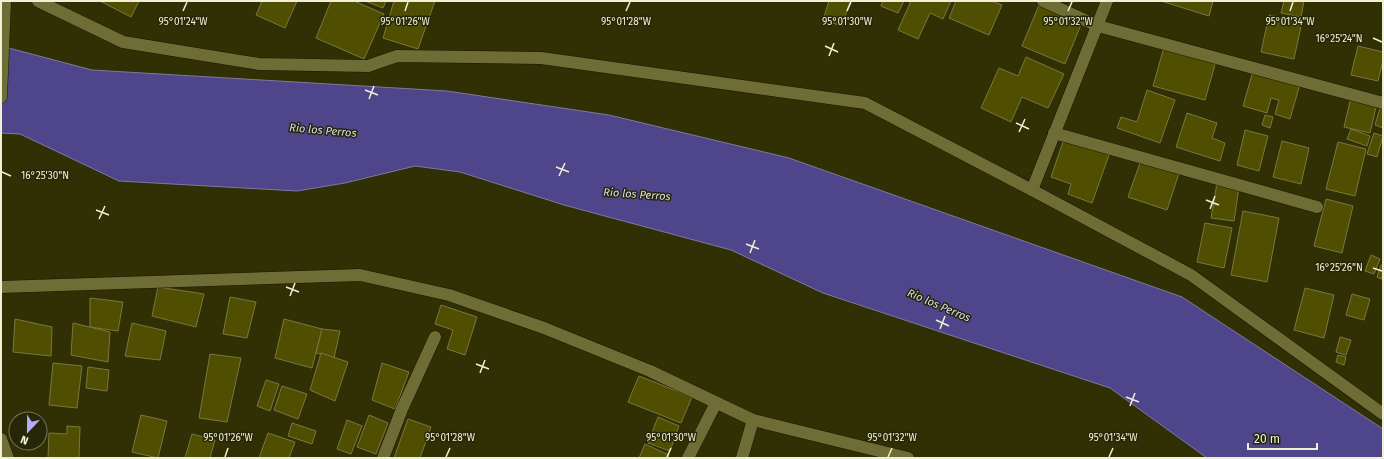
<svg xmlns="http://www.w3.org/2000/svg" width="1384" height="459" font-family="'Fira Sans',sans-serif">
<rect width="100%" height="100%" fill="#313004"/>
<polygon fill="#4f458a" stroke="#7f79a0" points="1,46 92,70 447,91 609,115 789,158 1182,297 1380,427 1383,429 1383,458 1207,458 1110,388 823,293 731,250 564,205 460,172 415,166 345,183 297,191 119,181 20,134 1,133"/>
<g fill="#504e00" stroke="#787841">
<polygon points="100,1 139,1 131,17"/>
<polygon points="262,1 297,1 285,28 256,15"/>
<polygon points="331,1 354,1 384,14 364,59 316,38"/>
<polygon points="365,1 386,1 383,8"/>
<polygon points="394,1 435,1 418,49 383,38"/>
<polygon points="829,1 850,1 842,26 823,20"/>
<polygon points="883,1 904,1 898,13 881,6"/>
<polygon points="911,1 951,1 943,19 930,13 918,39 898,30"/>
<polygon points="956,1 991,1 1002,5 989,35 949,18"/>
<polygon points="1161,1 1213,1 1209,16"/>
<polygon points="1284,1 1304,1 1301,17 1281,13"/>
<polygon points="1039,5 1082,22 1065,64 1022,46"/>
<polygon points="1269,15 1302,22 1294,59 1261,52"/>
<polygon points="1358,46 1383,52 1383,60 1378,81 1351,75"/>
<polygon points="1164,47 1216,61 1205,100 1153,86"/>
<polygon points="1026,57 1064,74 1048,108 1022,97 1011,122 981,108 999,68 1018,76"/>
<polygon points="1253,71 1300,84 1290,119 1275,114 1279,100 1271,98 1267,113 1243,106"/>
<polygon points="1147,90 1175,100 1160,143 1117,128 1121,117 1137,122"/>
<polygon points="1351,97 1377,103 1370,133 1344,127"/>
<polygon points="1381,105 1383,105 1383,128 1375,125"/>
<polygon points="1187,113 1217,123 1212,138 1225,143 1220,161 1176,147"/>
<polygon points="1265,115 1273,117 1270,128 1262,125"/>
<polygon points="1351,129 1370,136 1367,146 1347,139"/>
<polygon points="1245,130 1268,136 1259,171 1237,165"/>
<polygon points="1374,133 1383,136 1377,157 1367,154"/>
<polygon points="1064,139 1109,155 1092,203 1068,194 1071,184 1051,177"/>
<polygon points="1282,141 1309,148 1301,184 1273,177"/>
<polygon points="1338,142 1366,149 1355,196 1326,189"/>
<polygon points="1141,160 1179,173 1167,210 1128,197"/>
<polygon points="1217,183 1239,187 1234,221 1211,218"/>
<polygon points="1326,199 1353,206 1342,253 1314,246"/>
<polygon points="1243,211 1279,218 1267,282 1231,275"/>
<polygon points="1205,223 1232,228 1224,268 1197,262"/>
<polygon points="1371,255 1380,259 1374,274 1365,271"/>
<polygon points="1381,265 1383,266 1382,279 1377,277"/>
<polygon points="158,287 204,294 196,327 152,316"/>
<polygon points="1305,288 1334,295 1324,338 1294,330"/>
<polygon points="1352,294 1370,299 1364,320 1346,315"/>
<polygon points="230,297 256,302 247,338 223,334"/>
<polygon points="90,298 123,302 118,331 90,327"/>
<polygon points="441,305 477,317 465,355 447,349 453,330 435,324"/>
<polygon points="15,319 52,327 51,356 13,352"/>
<polygon points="284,319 322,329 312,368 275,358"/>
<polygon points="73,323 110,332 108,362 71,355"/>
<polygon points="132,323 166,331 160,360 125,356"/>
<polygon points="322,329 340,331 334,358 316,353"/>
<polygon points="1340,337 1351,340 1346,355 1336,352"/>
<polygon points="321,353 348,362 335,401 310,390"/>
<polygon points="210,354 241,358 227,422 199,418"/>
<polygon points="1338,355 1346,357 1344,365 1336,362"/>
<polygon points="53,363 82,366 77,408 49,405"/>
<polygon points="382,363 409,372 395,409 372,400"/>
<polygon points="88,367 109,370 107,391 86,388"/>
<polygon points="639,376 692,397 681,423 628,402"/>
<polygon points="266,380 279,384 270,411 257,406"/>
<polygon points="282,386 307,394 298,419 274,410"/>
<polygon points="141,415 167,421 158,458 132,452"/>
<polygon points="369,415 388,423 376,454 357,447"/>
<polygon points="658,417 679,426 670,451 648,443"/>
<polygon points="408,419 431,427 420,458 394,458"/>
<polygon points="347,420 362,426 351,454 337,449"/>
<polygon points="292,423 316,431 312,444 288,436"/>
<polygon points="67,426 80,427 79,458 48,458 49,433 67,434"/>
<polygon points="268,433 295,442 289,458 259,458"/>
<polygon points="192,434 215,440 210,458 185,458"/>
<polygon points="645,444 669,455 668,458 639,458"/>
</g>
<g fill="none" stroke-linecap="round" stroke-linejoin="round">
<defs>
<g id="minor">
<polyline points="38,1 123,42 259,64 368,66 397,56 541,58 865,103 1032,190 1191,275 1383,414"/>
<polyline points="1043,1 1098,26 1383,103"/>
<polyline points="1,97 5,1"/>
<polyline points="1054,133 1317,207"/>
<polyline points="1032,190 1107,1"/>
<polyline points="1,287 360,275 449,295 544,328 650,371 753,420 908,458"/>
<polyline points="1,439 8,458"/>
<polyline points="383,458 402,409 435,337"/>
<polyline points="688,458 716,403"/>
<polyline points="742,458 753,420"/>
</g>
</defs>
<use href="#minor" stroke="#181700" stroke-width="13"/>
<use href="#minor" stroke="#6e6d36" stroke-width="12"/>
</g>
<path fill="none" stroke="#f0f1d4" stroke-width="1.5" d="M183,11L187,2M405,11L408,2M626,11L630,2M847,11L851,2M1068,11L1072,2M1290,11L1293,2M1373,38L1382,42M825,46L838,52M829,56L834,43M365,90L378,95M369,99L374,86M1016,123L1029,129M1019,132L1025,119M556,167L569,172M2,172L11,176M559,176L565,163M1206,200L1219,205M1210,209L1215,196M96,210L109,215M99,219L105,206M746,244L759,249M750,253L755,240M1373,268L1382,271M286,287L299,292M290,296L295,283M936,320L949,326M940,329L945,316M476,364L489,369M480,373L485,360M1126,397L1139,402M1130,406L1135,393M225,457L228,448M446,457L450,448M667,457L671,448M888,457L892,448M1109,457L1113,448"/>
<g text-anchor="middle" stroke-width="3" stroke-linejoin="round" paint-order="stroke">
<g font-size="11" font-style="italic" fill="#dbdaef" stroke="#262608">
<text transform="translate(323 130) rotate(5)" y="4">Rio los Perros</text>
<text transform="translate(637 194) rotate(4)" y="4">Rio los Perros</text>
<text transform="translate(939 305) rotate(23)" y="4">Rio los Perros</text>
</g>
</g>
<g font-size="10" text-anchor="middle" fill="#f0f1d4" stroke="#262608" stroke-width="3" stroke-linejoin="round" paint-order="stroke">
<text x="405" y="25">95°01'26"W</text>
<text x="1068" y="25">95°01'32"W</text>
<text x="1290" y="25">95°01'34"W</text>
<text x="183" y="25">95°01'24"W</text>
<text x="626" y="25">95°01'28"W</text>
<text x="847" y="25">95°01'30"W</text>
<text x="1339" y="42">16°25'24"N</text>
<text x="45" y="179">16°25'30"N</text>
<text x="1339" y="271">16°25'26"N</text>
<text x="228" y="441">95°01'26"W</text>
<text x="450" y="441">95°01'28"W</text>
<text x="671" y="441">95°01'30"W</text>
<text x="892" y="441">95°01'32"W</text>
<text x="1113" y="441">95°01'34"W</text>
</g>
<rect width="1384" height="459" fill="none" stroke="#f0f1d4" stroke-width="4"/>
<g transform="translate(28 431) rotate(202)"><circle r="19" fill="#262608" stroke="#77775a"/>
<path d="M0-3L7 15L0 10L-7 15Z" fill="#b4acf9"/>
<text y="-6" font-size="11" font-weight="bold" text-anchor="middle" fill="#f0f1d4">N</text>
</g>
<path d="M1248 443v6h69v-6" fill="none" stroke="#f0f1d4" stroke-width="2"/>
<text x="1254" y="443" font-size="12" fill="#f0f1d4" stroke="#262608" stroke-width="3" paint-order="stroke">20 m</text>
</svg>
